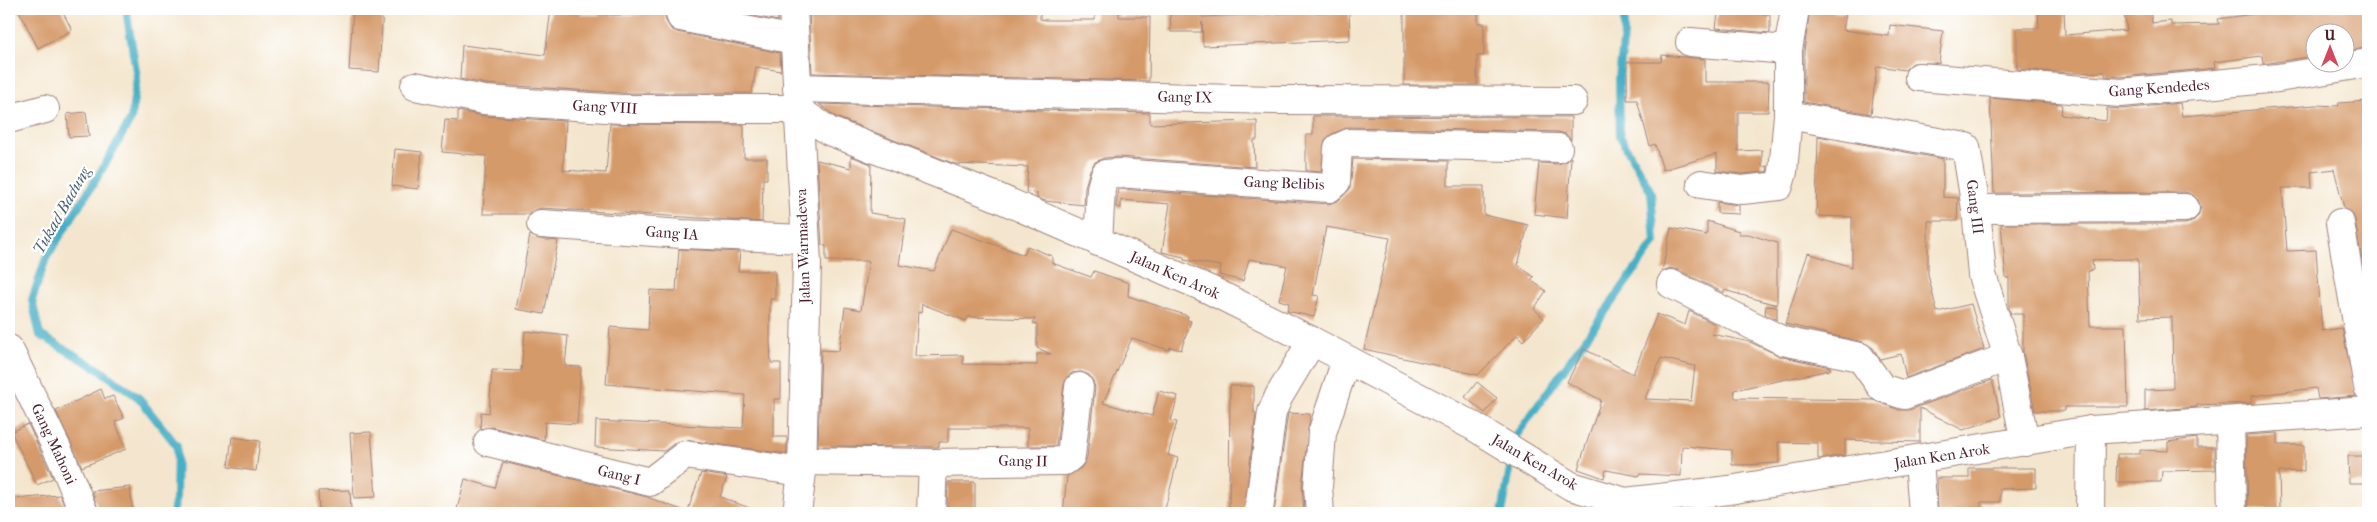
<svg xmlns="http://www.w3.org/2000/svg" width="2377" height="522" font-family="'IM FELL French Canon',serif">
<rect width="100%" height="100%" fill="#fff"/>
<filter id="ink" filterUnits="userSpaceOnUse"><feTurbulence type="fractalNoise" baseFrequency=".02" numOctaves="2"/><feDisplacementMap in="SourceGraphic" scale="10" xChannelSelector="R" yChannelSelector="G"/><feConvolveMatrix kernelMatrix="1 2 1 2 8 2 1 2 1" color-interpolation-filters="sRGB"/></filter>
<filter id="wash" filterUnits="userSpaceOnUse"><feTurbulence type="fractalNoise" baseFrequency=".0096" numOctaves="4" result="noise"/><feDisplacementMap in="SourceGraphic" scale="20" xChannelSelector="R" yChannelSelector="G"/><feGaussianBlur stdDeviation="1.12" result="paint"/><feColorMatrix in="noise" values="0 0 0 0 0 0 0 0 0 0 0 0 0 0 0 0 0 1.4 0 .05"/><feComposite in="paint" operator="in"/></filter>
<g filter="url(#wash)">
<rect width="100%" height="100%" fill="#f4e6ce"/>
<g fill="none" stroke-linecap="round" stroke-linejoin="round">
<g stroke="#46afc5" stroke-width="8">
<polyline points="126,9 137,77 131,119 100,173 46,258 32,300 40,335 97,368 139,398 177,446 176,499 173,513"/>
<polyline points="1502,513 1516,436 1655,242 1651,192 1620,136 1619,78 1624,34 1624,9"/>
</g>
</g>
<g id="blocks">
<g fill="#d59a69" fill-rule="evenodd">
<polygon points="18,9 61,9 72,30 38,48"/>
<polygon points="353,9 383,9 379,72 349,70"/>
<polygon points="551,9 582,9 581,15 639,15 639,9 664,9 666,21 671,29 677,32 780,53 781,71 756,67 752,93 622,93 486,84 460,79 462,45 545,55"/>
<polygon points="719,9 777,11 778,21"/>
<polygon points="809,9 1040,9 1040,19 1046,20 1095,20 1095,9 1119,9 1119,17 1150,17 1149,81 812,73"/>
<polygon points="1170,9 1202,9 1202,17 1349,11 1350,40 1203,46 1202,22 1202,32 1171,32"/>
<polygon points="1404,9 1478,9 1478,23 1484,23 1484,56 1477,56 1477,85 1404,85"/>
<polygon points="1810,9 1833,9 1833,12 1846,13 1843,30 1889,36 1890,25 1943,31 1939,63 1913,63 1905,70 1877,66 1871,114 1804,102 1804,51"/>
<polygon points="2038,9 2064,9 2065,35 2127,30 2123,9 2150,9 2152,23 2171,21 2171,25 2219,24 2218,19 2253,14 2252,9 2368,9 2368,48 2344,51 2344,32 2314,32 2314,56 2276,62 2263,64 2262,56 2214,62 2215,68 2121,77 2105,76 2105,72 2071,73 2017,69 2017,28 2039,28"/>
<polygon points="1718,13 1770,14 1770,33 1716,28"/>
<polygon points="1662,55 1705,59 1705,82 1769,82 1768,112 1738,112 1738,151 1762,150 1762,167 1768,166 1767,172 1742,174 1717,171 1717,154 1663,170 1655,144 1650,146 1637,100 1627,100 1627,62 1661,62"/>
<polygon points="1990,98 2062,104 2061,115 2106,121 2107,108 2122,109 2180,103 2182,116 2315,105 2339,106 2338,103 2368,101 2368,296 2355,220 2352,213 2344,208 2334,169 2311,172 2312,188 2282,188 2287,251 2316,250 2322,331 2342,328 2356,396 2318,399 2316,388 2251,396 2251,403 2197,405 2197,407 2145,411 2145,390 2173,389 2172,317 2140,318 2138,259 2092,260 2093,270 2088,271 2090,326 2126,326 2128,407 2065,407 2065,411 2035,411 2023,352 2023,314 2011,314 2009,308 2009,278 2006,278 2001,224 2185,224 2192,222 2198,216 2201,207 2198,200 2193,195 2185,192 1994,193"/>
<polygon points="819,104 1150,113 1150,124 1257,121 1257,140 1254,140 1255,167 1119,157 1104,158 1095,162 1090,170 1085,187 1084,205 1045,201 1037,198 1037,193 1026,192 1028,167 955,164 836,117"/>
<polygon points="458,111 483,116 566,121 563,170 606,173 610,124 744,125 744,158 767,158 767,179 763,179 762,222 542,208 535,210 529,214 483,214 486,156 442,152 445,120 458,121"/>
<polygon points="86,112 89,136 69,137 67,114"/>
<polygon points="1313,116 1571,117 1571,140 1566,134 1558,132 1349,127 1332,134 1325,140 1321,172 1306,171 1306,135 1313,135"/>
<polygon points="1818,136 1943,159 1943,197 1958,198 1957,221 1928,221 1928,274 1937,312 1971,304 1984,349 1906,378 1901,354 1880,359 1873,348 1863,342 1785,324 1808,253 1852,267 1852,217 1816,216"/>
<polygon points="395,149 422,152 418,189 392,186"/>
<path d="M851,156L871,164L870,213L906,219L899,265L934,271L951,229L1024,255L1027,246L1052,256V263L1091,277L1094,271L1129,283L1128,296L1188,316L1187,320L1191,321L1181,350L1170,347L1169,350L1132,338L1103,403L1152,416L1159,391L1178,396L1171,421L1177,422L1168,455L1178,458L1164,513H1063L1067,476L1081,468L1087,458L1095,388L1093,381L1089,375L1081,372L1072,373L1067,377L1064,385L1056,446H1028V428H948V442H939V447L818,446L821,350L839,351L845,307L861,310L869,261H826V246L822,245L817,160L851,168ZM922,304L966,321L968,317L1035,319L1033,323L1037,324V348L1051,354H1037V365L963,364V355L915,356L918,312L921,313Z"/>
<polygon points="1571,157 1567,218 1534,214 1539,163 1558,164 1566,161"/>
<polygon points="1353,159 1448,161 1448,186 1484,186 1484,215 1528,225 1518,265 1534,277 1531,280 1546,291 1534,309 1544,318 1523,341 1517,335 1478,375 1364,349 1390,238 1326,227 1313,295 1319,296 1314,317 1287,311 1289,303 1279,300 1287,266 1249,259 1243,281 1219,275 1221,266 1184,260 1184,257 1162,252 1170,204 1121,200 1121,208 1116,207 1118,189 1329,204 1339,200 1350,189"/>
<polygon points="1717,202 1739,205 1739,214 1717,213"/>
<polygon points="1707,221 1739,231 1739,234 1748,234 1777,243 1777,305 1724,290 1724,293 1678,270 1670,268 1662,271 1671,228 1707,235"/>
<polygon points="530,235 539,239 558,241 544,314 516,309"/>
<polygon points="679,249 740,252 738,271 775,271 775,299 770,299 770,342 771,363 781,363 781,399 774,399 774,437 787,437 787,454 687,440 676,442 664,451 595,447 596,421 743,428 745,395 606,384 610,327 648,330 650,290 676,291"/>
<polygon points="1766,306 1777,307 1777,320 1765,314"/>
<path d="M1689,311L1715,324L1712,334L1750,342L1780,356L1830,367V370L1734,390L1735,398L1874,400L1899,410H1909L1992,380L2001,417L1963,430L1920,408V442L1845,440V455L1818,459V443L1778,442L1779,463L1744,465H1732V450L1682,446L1681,476L1640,474L1639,476L1606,470L1604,478L1578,469L1601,400L1567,382L1584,349L1633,374L1657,314L1685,325ZM1661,358L1695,366L1691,401L1645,399Z"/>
<polygon points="525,331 568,336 565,366 581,367 577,424 545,422 544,440 492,427 480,429 481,412 489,413 492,370 521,371"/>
<polygon points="1477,382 1497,398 1485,413 1465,397"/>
<polygon points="1230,386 1254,386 1254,413 1256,413 1244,513 1229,513"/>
<polygon points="101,389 105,399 113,396 124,418 115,422 126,449 82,467 56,411"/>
<polygon points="1288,413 1310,414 1302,486 1304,513 1274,513"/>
<polygon points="28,424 53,478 37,485 11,432"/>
<polygon points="371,432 376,497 354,498 350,433"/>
<polygon points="2278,433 2278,445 2304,445 2304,471 2279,472 2280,509 2248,510 2246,435"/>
<polygon points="232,437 260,441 256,471 228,467"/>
<polygon points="2197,438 2197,447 2215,447 2215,470 2162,471 2161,482 2116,482 2117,454 2140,454 2140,450 2168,451 2168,442"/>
<polygon points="2348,456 2367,456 2368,483 2349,483"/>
<polygon points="503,462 647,497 684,511 684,513 456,513 465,479 495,488"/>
<polygon points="1969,468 2036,468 2036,488 2000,489 2000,502 1981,502 1981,513 1938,513 1937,478 1969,478"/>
<polygon points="701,473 727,477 720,497 758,511 758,513 687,513"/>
<polygon points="948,482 975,482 975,513 947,513"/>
<polygon points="130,487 133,513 99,513 92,491"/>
<polygon points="350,490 351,511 319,512 318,491"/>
<polygon points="60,495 67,513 15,513 14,499"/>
</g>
</g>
</g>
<g filter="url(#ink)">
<use href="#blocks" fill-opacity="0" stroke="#9f827c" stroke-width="1"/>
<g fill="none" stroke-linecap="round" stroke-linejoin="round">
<defs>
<g id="minor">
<polyline points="679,9 681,17 794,40"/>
<polyline points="793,9 807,264 802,472 797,513"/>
<polyline points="1795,9 1788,50 1788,115 1966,147 1976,209 1982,275 2008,357 2025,442"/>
<polyline points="1690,42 1788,50"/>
<polyline points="1919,77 2121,93 2278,78 2368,63"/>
<polyline points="415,86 484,100 621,109 797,109 829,131 992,195 1210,290 1312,341 1473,426 1571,486 1625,502 1729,490 2091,430 2368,411"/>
<polyline points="797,88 1274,100 1573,101"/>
<polyline points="9,119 45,109"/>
<polyline points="1701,184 1742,190 1779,186 1783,172 1788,115"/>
<polyline points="1976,209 2185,208"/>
<polyline points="2340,223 2368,387"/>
<polyline points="541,224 682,234 804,239"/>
<polyline points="1098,242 1101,188 1105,174 1118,173 1329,188 1336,182 1338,148 1349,143 1558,148"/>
<polyline points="1671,284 1783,341 1860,357 1882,388 1904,395 2008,357"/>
<polyline points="9,349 62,459 84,513"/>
<polyline points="2230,421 2232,513"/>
<polyline points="488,442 650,482 685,455 802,472"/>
<polyline points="1919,460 1923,513"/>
<polyline points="801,461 933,463 1065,461 1071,456 1079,387"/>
<polyline points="1259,510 1272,412 1279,396 1312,341"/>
<polyline points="931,513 933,463"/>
<polyline points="1320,513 1318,487 1322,433 1346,360"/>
<polyline points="2090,513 2091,430"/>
</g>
</defs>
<use href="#minor" stroke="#9f827c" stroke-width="30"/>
<use href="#minor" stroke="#fff" stroke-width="28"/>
</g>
</g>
<g text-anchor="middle" stroke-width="4.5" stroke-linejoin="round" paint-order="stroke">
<g font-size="15" fill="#4a1f2b" stroke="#fff">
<text transform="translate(2159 88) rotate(-4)" y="5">Gang Kendedes</text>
<text transform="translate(1185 97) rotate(1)" y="5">Gang IX</text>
<text transform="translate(605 107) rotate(3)" y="5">Gang VIII</text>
<text transform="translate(1284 183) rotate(2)" y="5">Gang Belibis</text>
<text transform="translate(1975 207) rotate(83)" y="5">Gang III</text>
<text transform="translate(672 233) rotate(4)" y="5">Gang IA</text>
<text transform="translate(803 246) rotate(-92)" y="5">Jalan Warmadewa</text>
<text transform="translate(1175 275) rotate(24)" y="5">Jalan Ken Arok</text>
<text transform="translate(54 444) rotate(65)" y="5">Gang Mahoni</text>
<text transform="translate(1942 456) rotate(-9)" y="5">Jalan Ken Arok</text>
<text transform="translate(1023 461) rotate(1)" y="5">Gang II</text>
<text transform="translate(1535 462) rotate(30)" y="5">Jalan Ken Arok</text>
<text transform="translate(619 475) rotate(14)" y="5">Gang I</text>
</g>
<g font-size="16" font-style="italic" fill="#486070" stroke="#fff">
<text transform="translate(61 210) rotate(-60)" y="6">Tukad Badung</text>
</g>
</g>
<rect width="2377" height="522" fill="none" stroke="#fff" stroke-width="30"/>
<g transform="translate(2330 48)"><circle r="24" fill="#ffffff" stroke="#b7a5aa"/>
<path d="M0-4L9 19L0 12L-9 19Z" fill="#d1495b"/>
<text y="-8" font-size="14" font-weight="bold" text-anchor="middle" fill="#4a1f2b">U</text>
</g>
</svg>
